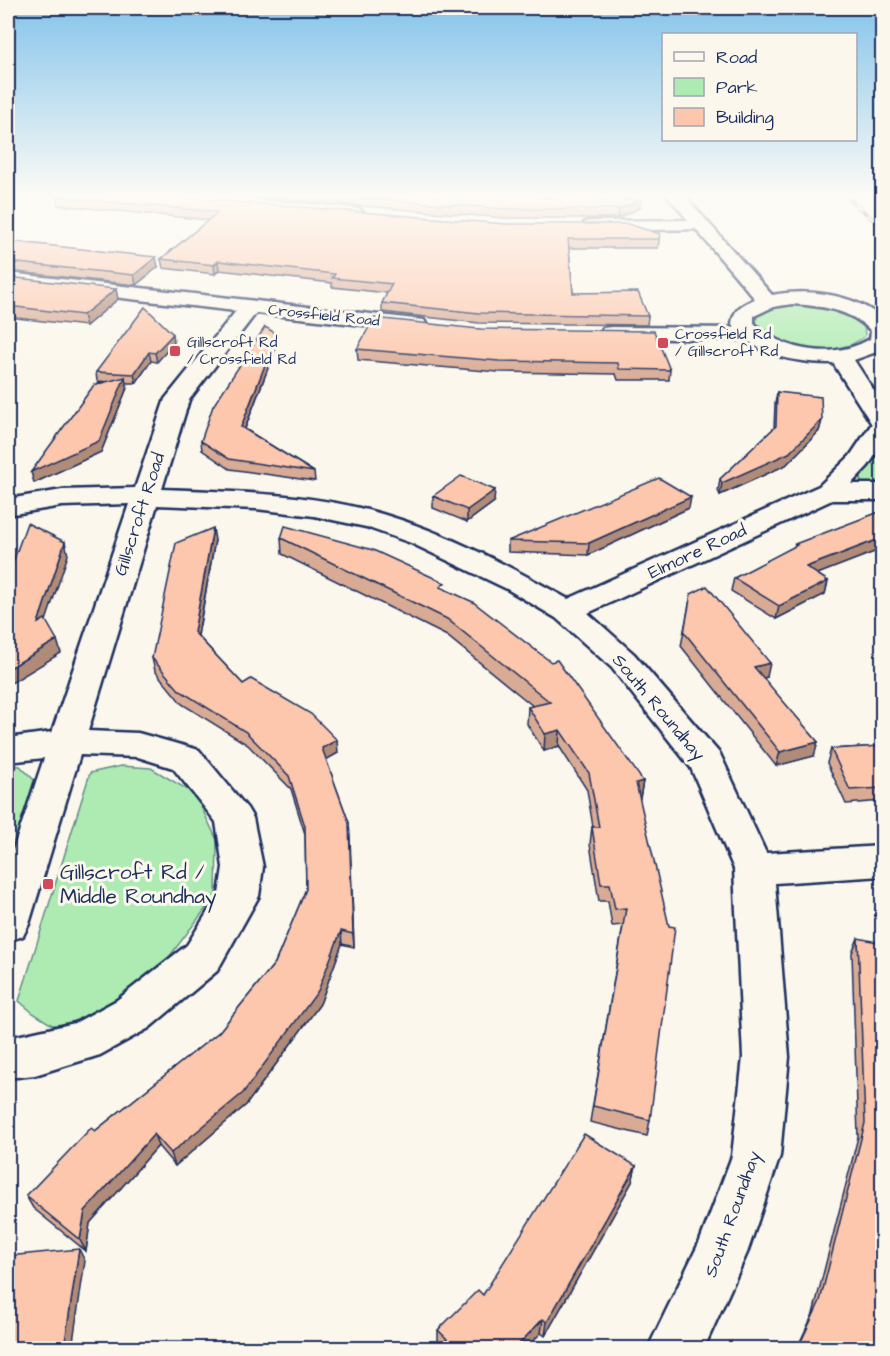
<svg xmlns="http://www.w3.org/2000/svg" width="890" height="1356" font-family="'Architects Daughter',sans-serif">
<rect width="100%" height="100%" fill="#fbf7ec"/>
<filter id="ink" filterUnits="userSpaceOnUse"><feTurbulence type="fractalNoise" baseFrequency=".0167" numOctaves="2"/><feDisplacementMap in="SourceGraphic" scale="12" xChannelSelector="R" yChannelSelector="G"/><feConvolveMatrix kernelMatrix="1 2 1 2 8 2 1 2 1" color-interpolation-filters="sRGB"/></filter>
<g filter="url(#ink)">
<g fill="#aeebb2" stroke="#648d88" stroke-width="1.5">
<path d="M786,304C815,304 841,307 864,326L865,336C836,360 781,351 756,326L757,316L768,308Z"/>
<polygon points="882,450 882,487 860,482 863,468"/>
<polygon points="8,765 20,766 34,780 8,867"/>
<polygon points="121,766 151,768 195,794 217,840 216,895 154,977 84,1024 52,1025 33,1013 19,1001 90,773"/>
</g>
<g fill="none" stroke-linecap="round" stroke-linejoin="round">
<defs>
<g id="street">
<polygon points="126,194 192,194 354,208 360,209 363,213 360,217 354,218 134,199 128,198"/>
<polygon points="700,220 706,221 709,225 706,229 591,231 585,230 582,226 585,222 591,221"/>
<path d="M8,273L424,320L427,325L424,330L416,331L256,313L189,400L162,489C235,492 311,493 382,514C447,533 509,566 568,599L819,486L850,456L873,422L882,420V445L868,466L851,484H882V500H832L588,613L634,654L720,754L766,853L882,846V876L775,883L789,1057L780,1156L747,1253L704,1348H648L700,1241L732,1156L743,1057L734,869L691,768L612,668L556,618L507,589L411,543L366,527L314,516L256,509L157,505L88,731L138,733L199,750L247,808L253,818L263,867L259,896L217,971L149,1028L100,1055L35,1075L8,1078V1038L75,1023L117,1000L187,945L219,894L223,867L216,822L173,768L138,757L80,755L29,924L23,936L8,941V865L44,758L8,762V738L52,732L129,504L62,506L8,515V499L62,490L135,488L165,399L236,311L8,285Z"/>
<polygon points="611,327 750,328 758,329 761,334 758,339 750,340 603,338 600,333 603,328"/>
</g>
<path id="secondary" d="M666,194H683L772,295C808,288 854,294 882,318V350L854,360L882,403V428L873,426L833,363C797,363 754,356 732,324C734,309 741,305 755,299ZM792,304C821,306 850,309 871,331L870,339C835,360 782,352 754,323V316L773,307Z"/>
</defs>
<use href="#street" stroke="#1b2f5e" stroke-width="5"/>
<use href="#secondary" stroke="#1b2f5e" stroke-width="5"/>
<use href="#street" fill="#fbf7ec" fill-rule="evenodd"/>
<use href="#secondary" fill="#fbf7ec" fill-rule="evenodd"/>
<defs>
<polyline id="rail" points="843,194 882,227"/>
</defs>
<use href="#rail" stroke="#1b2f5e" stroke-width="4"/>
<use href="#rail" stroke="#fbf7ec" stroke-width="2" stroke-dasharray="8" stroke-linecap="butt"/>
</g>
<g fill="#d9ab95" stroke="#1b2f5e" stroke-width="1.5">
<polygon points="220,194 415,194 474,197 474,195 641,200 640,208 618,218 505,218"/>
<polygon points="57,197 505,224 660,234 658,248 569,248 573,293 648,316 647,325 479,323 382,312 382,303 387,293 332,287 332,283 219,270 215,274 163,268 161,259 209,220 58,205"/>
<polygon points="8,241 158,267 136,285 8,271"/>
<polygon points="8,277 118,299 86,326 8,317"/>
<polygon points="479,329 670,370 669,380 618,380 616,374 498,372 358,360 357,349"/>
<polygon points="278,342 245,429 314,472 315,481 230,469 202,450 201,441"/>
<polygon points="174,343 157,362 151,361 136,383 126,383 127,388 101,452 34,483 108,382 97,381 96,372"/>
<polygon points="777,392 822,420 819,431 786,465 720,495 718,491 720,479 774,428 775,404"/>
<polygon points="433,496 494,502 467,522 433,508"/>
<polygon points="689,508 588,555 508,552 508,541"/>
<polygon points="882,511 882,549 817,574 828,581 825,594 776,619 731,591 734,578 794,547 795,544"/>
<polygon points="281,538 445,589 643,781 640,798 639,798 650,1120 647,1136 590,1122 623,925 612,926 608,901 599,901 590,844 592,827 593,827 587,790 559,746 544,751 527,724 528,707 533,706 447,636 282,554"/>
<polygon points="215,540 198,636 243,684 338,753 326,759 349,823 354,947 342,944 320,1004 246,1105 175,1166 158,1146 90,1223 86,1251 33,1208 26,1196 95,1131 219,1032 275,963 306,889 305,834 291,789 248,745 182,704 155,671 152,658"/>
<polygon points="691,594 767,677 763,678 818,742 814,756 776,766 681,646"/>
<polygon points="882,746 882,801 846,804 827,763 831,749"/>
<polygon points="858,938 878,1348 797,1348 813,1314 858,1137 852,953"/>
<polygon points="636,1166 632,1182 545,1336 541,1333 440,1346 438,1344 438,1330 483,1295"/>
</g>
<g fill="#b08b79" stroke="#1b2f5e" stroke-width="1.5">
<polygon points="641,200 640,208 618,218 619,209"/>
<polygon points="156,257 158,267 136,285 134,275"/>
<polygon points="218,261 219,270 215,274 214,265"/>
<polygon points="116,289 118,299 86,326 83,315"/>
<polygon points="173,334 174,343 157,362 155,353"/>
<polygon points="277,334 278,342 242,436 241,427"/>
<polygon points="149,352 151,361 136,383 134,374"/>
<polygon points="125,377 127,388 101,452 34,483 31,472"/>
<polygon points="822,420 819,431 786,465 720,495 722,483"/>
<polygon points="495,490 494,502 467,522 467,510"/>
<polygon points="691,497 689,508 588,555 589,543"/>
<polygon points="213,528 215,540 196,645 194,632"/>
<polygon points="882,538 882,549 802,580 806,567"/>
<polygon points="65,542 68,555 41,636 38,623"/>
<polygon points="828,581 825,594 776,619 779,606"/>
<polygon points="57,640 61,653 8,685 8,669"/>
<polygon points="770,663 767,677 751,681 754,667"/>
<polygon points="560,730 559,746 544,751 545,734"/>
<polygon points="337,740 338,753 324,761 322,748"/>
<polygon points="818,742 814,756 776,766 780,752"/>
<polygon points="643,781 640,798 633,800 636,783"/>
<polygon points="349,823 350,837 354,947 353,934"/>
<polygon points="341,931 342,944 320,1004 246,1105 175,1166 171,1153"/>
<polygon points="154,1134 158,1146 90,1223 86,1251 80,1240 85,1211"/>
<polygon points="636,1166 632,1182 545,1336 547,1322"/>
<polygon points="79,1249 85,1261 72,1348 64,1348"/>
<polygon points="543,1319 541,1333 526,1348 515,1348"/>
</g>
<g fill="#fcc7ad" stroke="#1b2f5e" stroke-width="1.5">
<polygon points="57,194 144,194 505,224 628,224 660,234 659,239 568,239 573,293 638,292 648,316 479,313 382,303 392,284 332,278 335,274 218,261 214,265 161,259 218,212 57,197"/>
<polygon points="318,194 415,194 475,197 474,195 641,200 619,209 505,209"/>
<polygon points="8,241 156,257 134,275 8,262"/>
<polygon points="8,277 116,289 83,315 8,306"/>
<polygon points="145,307 173,334 155,353 149,352 134,374 96,372"/>
<polygon points="374,318 479,329 654,331 670,370 619,369 618,363 499,361 357,349"/>
<polygon points="265,327 277,334 241,427 314,472 229,459 201,441 213,406"/>
<polygon points="125,377 99,441 31,472 94,385"/>
<polygon points="777,392 821,397 822,420 789,453 722,483 720,479 776,426"/>
<polygon points="461,476 495,490 467,510 433,496"/>
<polygon points="659,478 691,497 589,543 508,541"/>
<polygon points="882,511 882,538 806,567 828,581 779,606 734,578 797,545 795,544"/>
<polygon points="27,523 65,542 38,623 45,619 57,640 8,669 8,576"/>
<polygon points="285,526 373,550 445,583 440,587 473,602 551,662 557,660 643,781 636,783 669,926 675,927 650,1120 593,1106 626,908 615,909 610,884 601,884 592,827 599,827 589,773 560,730 545,734 528,707 550,702 447,619 281,538"/>
<polygon points="213,528 194,632 243,684 251,679 311,714 337,740 322,748 349,823 353,934 341,931 318,991 243,1093 171,1153 154,1134 85,1211 80,1240 26,1196 91,1128 95,1131 219,1032 275,963 306,889 305,826 289,776 246,732 179,690 152,658 176,543"/>
<polygon points="707,586 770,663 754,667 818,742 780,752 684,632 691,594"/>
<polygon points="882,746 882,788 850,790 831,749"/>
<polygon points="858,938 882,943 882,1329 878,1348 798,1348 820,1301 865,1123"/>
<polygon points="584,1134 636,1166 547,1322 543,1319 515,1348 437,1348 447,1339 438,1330 478,1290 483,1295"/>
<polygon points="79,1249 64,1348 8,1348 8,1256"/>
</g>
</g>
<linearGradient id="sky" x2="0" y2="1"><stop stop-color="#85c4eb"/><stop offset="0.51" stop-color="#fdfbf6"/><stop offset="1" stop-color="#fdfbf6" stop-opacity="0"/></linearGradient>
<rect width="890" height="384" fill="url(#sky)"/>
<g fill="#d1495b" stroke="#fbf7ec" stroke-width="2">
<rect x="657" y="337" width="12" height="12" rx="3"/>
<rect x="169" y="345" width="12" height="12" rx="3"/>
<rect x="42" y="878" width="12" height="12" rx="3"/>
</g>
<g text-anchor="middle" stroke-width="6" stroke-linejoin="round" paint-order="stroke">
<g font-size="15" fill="#1b2f5e" stroke="#fbf7ec">
<text transform="translate(324 315) rotate(6)" y="5">Crossfield Road</text>
</g>
<g font-size="15" fill="#1b2f5e" stroke="#fbf7ec" text-anchor="start">
<text x="675" y="339">Crossfield Rd<tspan x="675" dy="17">/ Gillscroft Rd</tspan></text>
<text x="187" y="347">Gillscroft Rd<tspan x="187" dy="17">/ Crossfield Rd</tspan></text>
</g>
<g font-size="18" fill="#1b2f5e" stroke="#fbf7ec">
<text transform="translate(139 514) rotate(-72)" y="6">Gillscroft Road</text>
<text transform="translate(697 551) rotate(-25)" y="6">Elmore Road</text>
<text transform="translate(659 707) rotate(50)" y="6">South Roundhay</text>
<text transform="translate(732 1214) rotate(-70)" y="6">South Roundhay</text>
</g>
<g font-size="21" fill="#1b2f5e" stroke="#fbf7ec" text-anchor="start">
<text x="60" y="879">Gillscroft Rd /<tspan x="60" dy="24">Middle Roundhay</tspan></text>
</g>
</g>
<rect width="890" height="1356" fill="none" stroke="#fbf7ec" stroke-width="30"/>
<rect x="15" y="15" width="860" height="1326" fill="none" stroke="#1b2f5e" stroke-width="2" filter="url(#ink)"/>
<rect x="662" y="33" width="195" height="108" fill="#fbf7ec" stroke="#a1a7b3" stroke-width="1.5"/>
<rect x="674" y="52" width="30" height="9" fill="#fbf7ec" stroke="#a1a7b3" stroke-width="1.5"/>
<text x="716" y="63" font-size="18" fill="#1b2f5e">Road</text>
<rect x="674" y="78" width="30" height="18" fill="#aeebb2" stroke="#a1a7b3" stroke-width="1.5"/>
<text x="716" y="93" font-size="18" fill="#1b2f5e">Park</text>
<rect x="674" y="108" width="30" height="18" fill="#fcc7ad" stroke="#a1a7b3" stroke-width="1.5"/>
<text x="716" y="123" font-size="18" fill="#1b2f5e">Building</text>
</svg>
